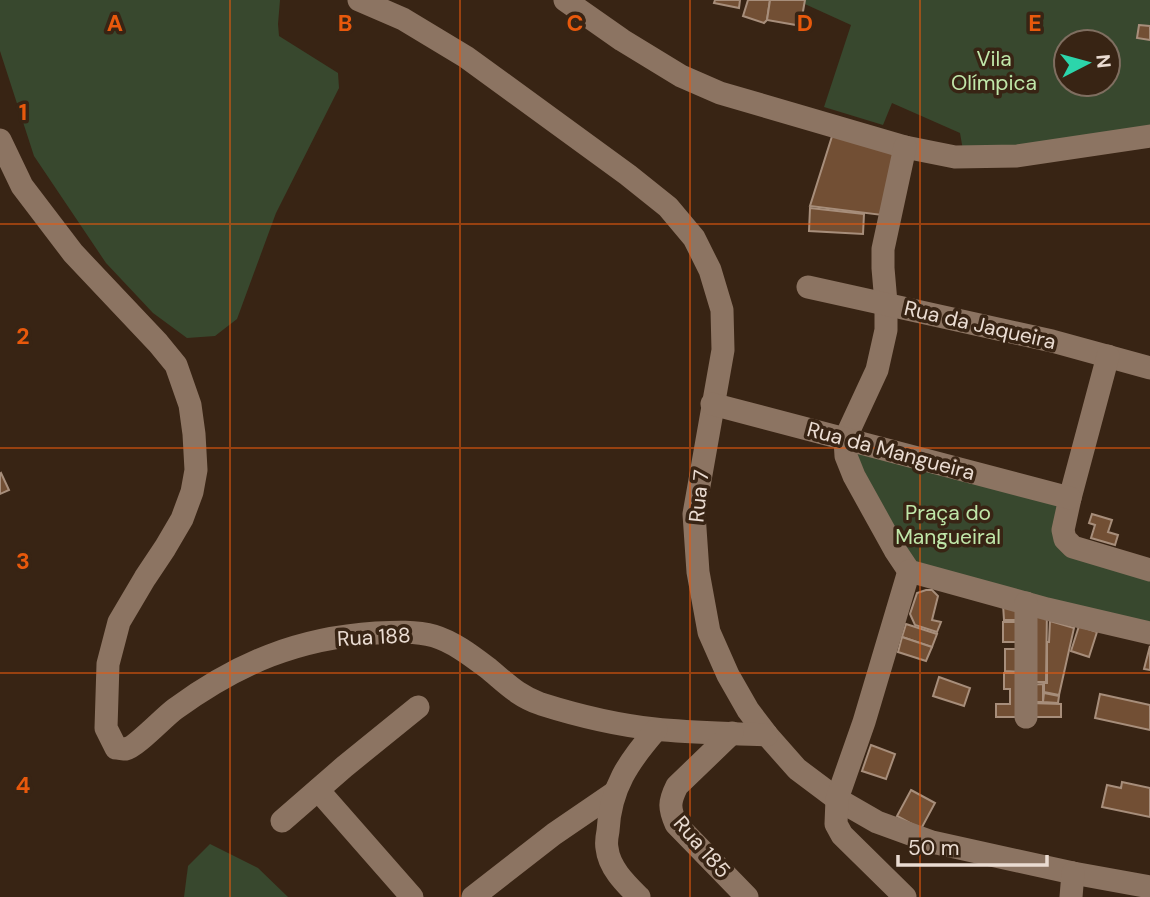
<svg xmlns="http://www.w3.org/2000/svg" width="1150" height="897" font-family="'DM Sans',sans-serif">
<rect width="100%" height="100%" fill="#382414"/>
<g fill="#38482e" fill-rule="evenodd">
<polygon points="0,0 280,0 278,24 279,36 338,73 339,88 276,213 237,319 215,336 187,338 153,313 106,263 34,156 0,51"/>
<path d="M796,0H1150V135L964,156L960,133L892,103L883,125L824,107L851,25ZM1066,42H1108V84H1066Z"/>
<polygon points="845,439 1070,498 1057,545 1150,571 1150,634 904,574"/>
<polygon points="210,844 258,868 288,897 184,897 188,866"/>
</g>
<g fill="#724f34" stroke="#a78e7b" stroke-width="2">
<polygon points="715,0 740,0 739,8 714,3"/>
<polygon points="748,0 770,0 767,20 764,23 743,16"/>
<polygon points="770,0 805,0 802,17 797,16 796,25 767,20"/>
<polygon points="1139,25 1150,26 1150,40 1137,38"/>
<polygon points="834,130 897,150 882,215 810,206"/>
<polygon points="810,208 864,214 863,234 809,231"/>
<polygon points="1,473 9,490 0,494 0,474"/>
<polygon points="1092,514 1112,520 1108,532 1118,535 1115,545 1091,538 1095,525 1089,523"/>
<polygon points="926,590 932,590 938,596 932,620 941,622 937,632 915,625 910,614 917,593"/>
<polygon points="1003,604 1026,604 1026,620 1004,620"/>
<polygon points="1026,604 1047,609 1046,682 1026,682"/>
<polygon points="1050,621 1074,628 1059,695 1044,692 1044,683 1047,683 1047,642 1049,642"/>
<rect x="1003" y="622" width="21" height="20"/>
<polygon points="906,624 937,634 932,647 902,637"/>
<polygon points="1079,626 1097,632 1089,657 1071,651"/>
<polygon points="902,637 932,647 926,661 898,652"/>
<polygon points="1150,646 1150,670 1144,669"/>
<polygon points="1005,649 1024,649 1024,672 1005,671"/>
<polygon points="1004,673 1024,673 1024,717 996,717 996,704 1010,704 1010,689 1004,689"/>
<polygon points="939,677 970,688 964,706 933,696"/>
<polygon points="1043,684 1043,702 1026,702 1026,685"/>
<polygon points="1044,693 1059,696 1058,703 1043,702"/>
<polygon points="1100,694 1150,705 1150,730 1095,718"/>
<polygon points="1030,703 1061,704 1061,717 1030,717"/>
<polygon points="871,745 895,754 886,779 862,771"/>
<polygon points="1122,782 1150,788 1150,817 1102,807 1107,785 1121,788"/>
<polygon points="911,790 935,803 921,829 897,816"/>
</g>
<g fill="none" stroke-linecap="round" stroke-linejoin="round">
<g stroke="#8c7462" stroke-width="23">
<polyline points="359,0 403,19 466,57 628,175 668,207 694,238 710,270 722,310 723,350 694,514 698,572 709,632 728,675 748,710 767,735 797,769 837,799 877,822 932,842 1073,873 1150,887"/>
<polyline points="565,0 622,40 681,76 720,93 905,147 955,157 1017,156 1150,136"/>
<path d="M0,140L22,186L73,253L158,343L176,365L190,405L194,434L196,470L192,492L182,519L165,548L145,578L119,622L108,664L106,728L116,748C119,748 123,749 126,749C136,747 164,717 175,709C238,663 298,638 376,633C395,632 416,631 434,636C454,642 473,657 489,669C507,684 518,696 541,704C579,716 617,725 655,729C692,733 730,733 767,735"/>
<polyline points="905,147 883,249 883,268 886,303 886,330 877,370 845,439 846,456 854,476 895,550 909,571 1047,609 1150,633"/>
<polyline points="808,287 1052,341 1150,368"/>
<polyline points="1108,356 1070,498 1063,530 1065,539 1073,547 1150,570"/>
<polyline points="712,404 1070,498"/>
<polyline points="1026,717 1026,603"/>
<path d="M732,733L677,786C669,802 669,808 676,824L747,897"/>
<polyline points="318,790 412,897"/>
<polyline points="282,821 344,767 418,707"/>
<polyline points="473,897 554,834 614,793"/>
<path d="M639,897C626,884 609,868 607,848C606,843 607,836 608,831C610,788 629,761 656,730"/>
<polyline points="905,897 842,835 836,824 837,799 864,722 909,571"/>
<polyline points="1071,897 1073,873"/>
</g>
</g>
<path fill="none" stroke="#e8590c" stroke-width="2" stroke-opacity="0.55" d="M230,0V897M460,0V897M690,0V897M920,0V897M0,224H1150M0,448H1150M0,673H1150"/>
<g text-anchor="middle" stroke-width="7" stroke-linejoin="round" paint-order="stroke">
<g font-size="21" fill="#c0e7a9" stroke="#382414">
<text x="994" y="66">Vila<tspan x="994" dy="24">Olímpica</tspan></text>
<text x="948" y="520">Praça do<tspan x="948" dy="24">Mangueiral</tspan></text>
</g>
<g font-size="21" fill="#eadcd2" stroke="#382414">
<text transform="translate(980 325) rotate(13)" y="7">Rua da Jaqueira</text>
<text transform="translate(891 451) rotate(15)" y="7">Rua da Mangueira</text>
<text transform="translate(699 496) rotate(-84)" y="7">Rua 7</text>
<text transform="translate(374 637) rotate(-3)" y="7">Rua 188</text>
<text transform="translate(702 847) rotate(49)" y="7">Rua 185</text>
</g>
</g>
<g font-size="23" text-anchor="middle" font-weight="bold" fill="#e8590c" stroke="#382414" stroke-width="7" stroke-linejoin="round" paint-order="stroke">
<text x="115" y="31">A</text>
<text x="345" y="31">B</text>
<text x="575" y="31">C</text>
<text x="805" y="31">D</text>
<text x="1035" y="31">E</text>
<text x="23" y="120">1</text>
<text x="23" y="344">2</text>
<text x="23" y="569">3</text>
<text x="23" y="793">4</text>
</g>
<g transform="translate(1087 63) rotate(84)"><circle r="33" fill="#382414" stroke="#7f6e60" stroke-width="2"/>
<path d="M0-5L12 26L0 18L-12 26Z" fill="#2cd5ab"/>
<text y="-10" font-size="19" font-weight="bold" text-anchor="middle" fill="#eadcd2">N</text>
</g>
<path d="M898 855v10h149v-10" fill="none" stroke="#eadcd2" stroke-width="3.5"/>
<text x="908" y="855" font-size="21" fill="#eadcd2" stroke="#382414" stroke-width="5" paint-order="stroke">50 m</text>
</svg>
